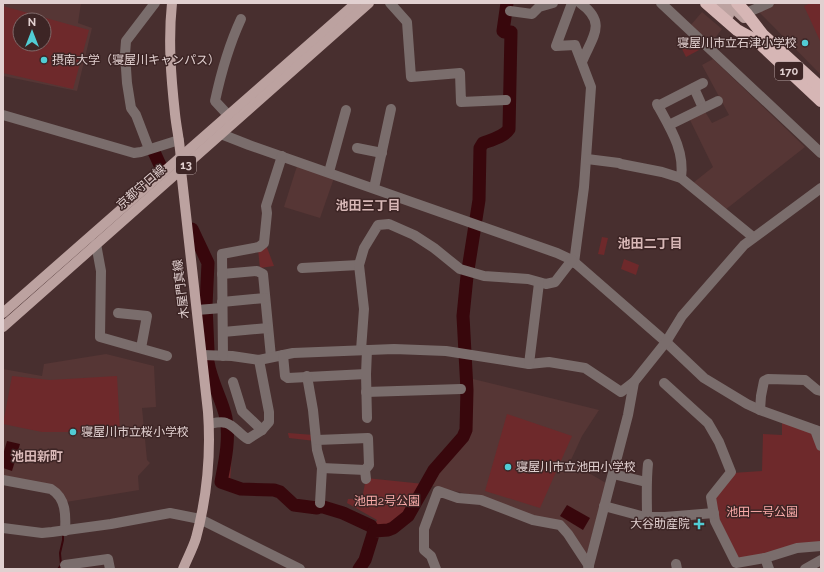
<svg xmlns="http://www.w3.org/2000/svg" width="824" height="572" font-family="Raleway,'Noto Sans JP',sans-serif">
<rect width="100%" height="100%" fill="#482f2f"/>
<g fill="#563635" fill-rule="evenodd">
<path d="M3,3H81L78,23L92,28L77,91L3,76ZM20,20H44V44H20Z"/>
<polygon points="775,3 821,3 821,75 758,11"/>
<polygon points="702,12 722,29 711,43 690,26"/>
<polygon points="713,59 805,147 725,210 693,183 713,167 689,118 704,110 712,123 729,115 702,65"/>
<polygon points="297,166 334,178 320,218 284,207"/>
<polygon points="106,354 154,366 156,407 142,408 147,460 150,463 138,476 139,490 66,502 56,490 3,478 3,369 42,376 44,364"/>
<polygon points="469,378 599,410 582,436 570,462 606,483 586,557 563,526 518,513 486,498 428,485 435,471 462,440 467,430 470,396"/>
</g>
<g fill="#6e292b" fill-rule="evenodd">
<polygon points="811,3 821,3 821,43 804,6"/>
<path d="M3,6L89,30L73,89L3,73ZM20,20H44V44H20Z"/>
<polygon points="689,40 699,50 686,57 680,45"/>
<polygon points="602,237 608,238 604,255 598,254"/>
<polygon points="266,245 274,266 260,268 258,249"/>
<polygon points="624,259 639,265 636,275 621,269"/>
<polygon points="12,376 50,380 117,376 120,432 42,432 3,424"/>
<polygon points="507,414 572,436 540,508 485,491"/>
<polygon points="782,422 814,432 821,454 821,543 743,559 734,555 714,506 714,497 732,473 762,471 763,434 782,435"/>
<polygon points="288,433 314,435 315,441 289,438"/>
<polygon points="227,448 232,448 230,484 223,481"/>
<polygon points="366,478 424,484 409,512 390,527 374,526 377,520 347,503 348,499 362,499"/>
</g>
<g fill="#38070c">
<polygon points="7,441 20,444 12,471 3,468 3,455"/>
<polygon points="567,505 590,518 583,530 560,516"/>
</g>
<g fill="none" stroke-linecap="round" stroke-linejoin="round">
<polyline stroke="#38070c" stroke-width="2" points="58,569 61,565 60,553 63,540 63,534"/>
<g stroke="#38070c" stroke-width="13">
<polyline points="154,152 160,165"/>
<polyline points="192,229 208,263 206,305 208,351"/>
<path d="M208,362C211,382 222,399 226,418C230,439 225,461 221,482L241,489L274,490L280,492L294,505L317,508L320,506L343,513L371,526L374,531"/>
<path d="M359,569L365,560L374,531L388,530L393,528L408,516L434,470L463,437L466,430L467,390L463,316L467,276L479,200L480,148L483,143C491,140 504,137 509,129L511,32H504L503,31L507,3"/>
</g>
<g stroke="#7a6d6c" stroke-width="10">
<polyline points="390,3 407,22 411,77 460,73 461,102 506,100"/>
<polyline points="572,3 556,46 575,45 591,87 584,187 574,263"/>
<path d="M580,3C608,23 592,37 582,62"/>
<polyline points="661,3 821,153"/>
<polyline points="510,11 532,14 539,7 553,3"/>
<polyline points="746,13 769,3"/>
<polyline points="694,88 703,108"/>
<path d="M657,104C670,128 685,150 681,178"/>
<polyline points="658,106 703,83"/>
<polyline points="3,115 134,153 141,152 179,140"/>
<path d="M228,115L215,101C221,73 229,45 241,19"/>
<polyline points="669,125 718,101"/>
<polyline points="221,134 249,145 557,253 572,260 666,342 704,378 747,404 760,410 821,432"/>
<polyline points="357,148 382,153"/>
<polyline points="149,149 136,115 131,108 127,83 125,54 126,41 155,3"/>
<polyline points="587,159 619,163 621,164 662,172 681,178 753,237"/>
<polyline points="329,172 346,110"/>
<polyline points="374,188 391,109"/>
<polyline points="96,244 101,271 100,337 167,356"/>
<polyline points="302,268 359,265"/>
<polyline points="222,274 257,271 263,274 271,357"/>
<polyline points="222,302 265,298"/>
<polyline points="197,310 222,308"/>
<polyline points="118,313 147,316 141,348"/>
<polyline points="223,332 268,328"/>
<polyline points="361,350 364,309 359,265 364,248 378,225 389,224 414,235 434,248 460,269 484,276 528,279 546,284 555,282 572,260"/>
<polyline points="202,355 232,356 259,360 293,353 394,349 446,351 529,364 549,362 585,368 621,392 634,382"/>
<polyline points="283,355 285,376 288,378 366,374"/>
<polyline points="223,356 222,254 259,247 264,243 267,213 266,206 282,156"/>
<polyline points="529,364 539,283"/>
<polyline points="307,376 313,410 317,450 322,468 320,503"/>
<polyline points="233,382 242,411 262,430"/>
<polyline points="664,383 708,423 719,442 731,472 711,497 715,521 736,563 765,558 797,548 821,546"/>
<polyline points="366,392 461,389"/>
<polyline points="760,410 761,396 764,381 768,379 805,380 817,390 821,391"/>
<polyline points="367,418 366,374 367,350"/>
<path d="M209,424C214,423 221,421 226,423C234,425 240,435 248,439L262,430L269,422V412L259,360"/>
<polyline points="815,430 821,446"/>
<polyline points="317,440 368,438 369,465 365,470 366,479"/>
<polyline points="322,468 365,470"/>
<polyline points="613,474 646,482"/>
<path d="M3,480L51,489C66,498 66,515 65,531"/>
<polyline points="604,506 645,517 665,517 714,513"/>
<path d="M647,517C647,499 646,482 648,464"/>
<polyline points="3,528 42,533 52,532 111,524 170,513 200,519 300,569"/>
<polyline points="765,558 769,569"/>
<polyline points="676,564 677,569"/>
<polyline points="65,565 108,559 110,569"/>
<polyline points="436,569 431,556 424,550 424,529 438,491 458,498 481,500 533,520 560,525 568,534 589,566"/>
<polyline points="588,569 628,415 634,382 666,342 682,316 744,245 821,188"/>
<polyline points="805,569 821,560"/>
</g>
<g stroke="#bca2a0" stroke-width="10">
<path d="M172,3C168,41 171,77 175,114C177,133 182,151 181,170L208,412C211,454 207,497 196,538C193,548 187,559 183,569"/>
<polyline points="715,3 729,15"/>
<polyline points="728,3 744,18"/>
<polyline points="3,313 356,3"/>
<polyline points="3,327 369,3"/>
</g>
<g stroke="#d6b6b5" stroke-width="12">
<polyline points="706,3 737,30 757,41 821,101"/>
<polyline points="737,3 746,13 763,35 821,88"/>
</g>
</g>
<g fill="#51ccd4" stroke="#3d2525" stroke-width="1.5">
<circle cx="805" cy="43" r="4"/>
<circle cx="44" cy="60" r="4"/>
<circle cx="73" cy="432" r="4"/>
<circle cx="508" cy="467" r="4"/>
<path d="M697 518h4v4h4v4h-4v4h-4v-4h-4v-4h4z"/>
</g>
<g text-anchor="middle" stroke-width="3" stroke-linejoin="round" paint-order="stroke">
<g fill="#3d2525" stroke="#b09d9d" stroke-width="1">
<rect x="775" y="62" width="28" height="18" rx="3"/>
<rect x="176" y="156" width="20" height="18" rx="3"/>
</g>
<g font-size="11" font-weight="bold" fill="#e1d0d0">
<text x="789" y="75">170</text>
<text x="186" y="169">13</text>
</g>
<g font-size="12" fill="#e1d0d0" stroke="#3d2525" text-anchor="start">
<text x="797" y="47" text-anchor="end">寝屋川市立石津小学校</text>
<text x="52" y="64">摂南大学（寝屋川キャンパス）</text>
<text x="81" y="436">寝屋川市立桜小学校</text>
<text x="516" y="471">寝屋川市立池田小学校</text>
<text x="690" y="528" text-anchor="end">大谷助産院</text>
</g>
<g font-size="12" fill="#e1d0d0" stroke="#3d2525">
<text transform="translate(141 187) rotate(-41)" y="4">京都守口線</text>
<text transform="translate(181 289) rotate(-97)" y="4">木屋門真線</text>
</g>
<g font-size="12" fill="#f9aaa8" stroke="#3d2525">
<text x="387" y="505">池田2号公園</text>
<text x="762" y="516">池田一号公園</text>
</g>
<g font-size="13" font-weight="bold" fill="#d8b8b7" stroke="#3d2525">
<text x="368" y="210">池田三丁目</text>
<text x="650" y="248">池田二丁目</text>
<text x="37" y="461">池田新町</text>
</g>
</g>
<rect width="824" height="572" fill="none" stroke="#e1d0d0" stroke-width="8"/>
<g transform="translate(32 32)"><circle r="19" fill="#3d2525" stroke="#7f6969"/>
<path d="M0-3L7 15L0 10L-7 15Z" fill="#51ccd4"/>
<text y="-6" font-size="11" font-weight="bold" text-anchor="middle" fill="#e1d0d0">N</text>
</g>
</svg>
